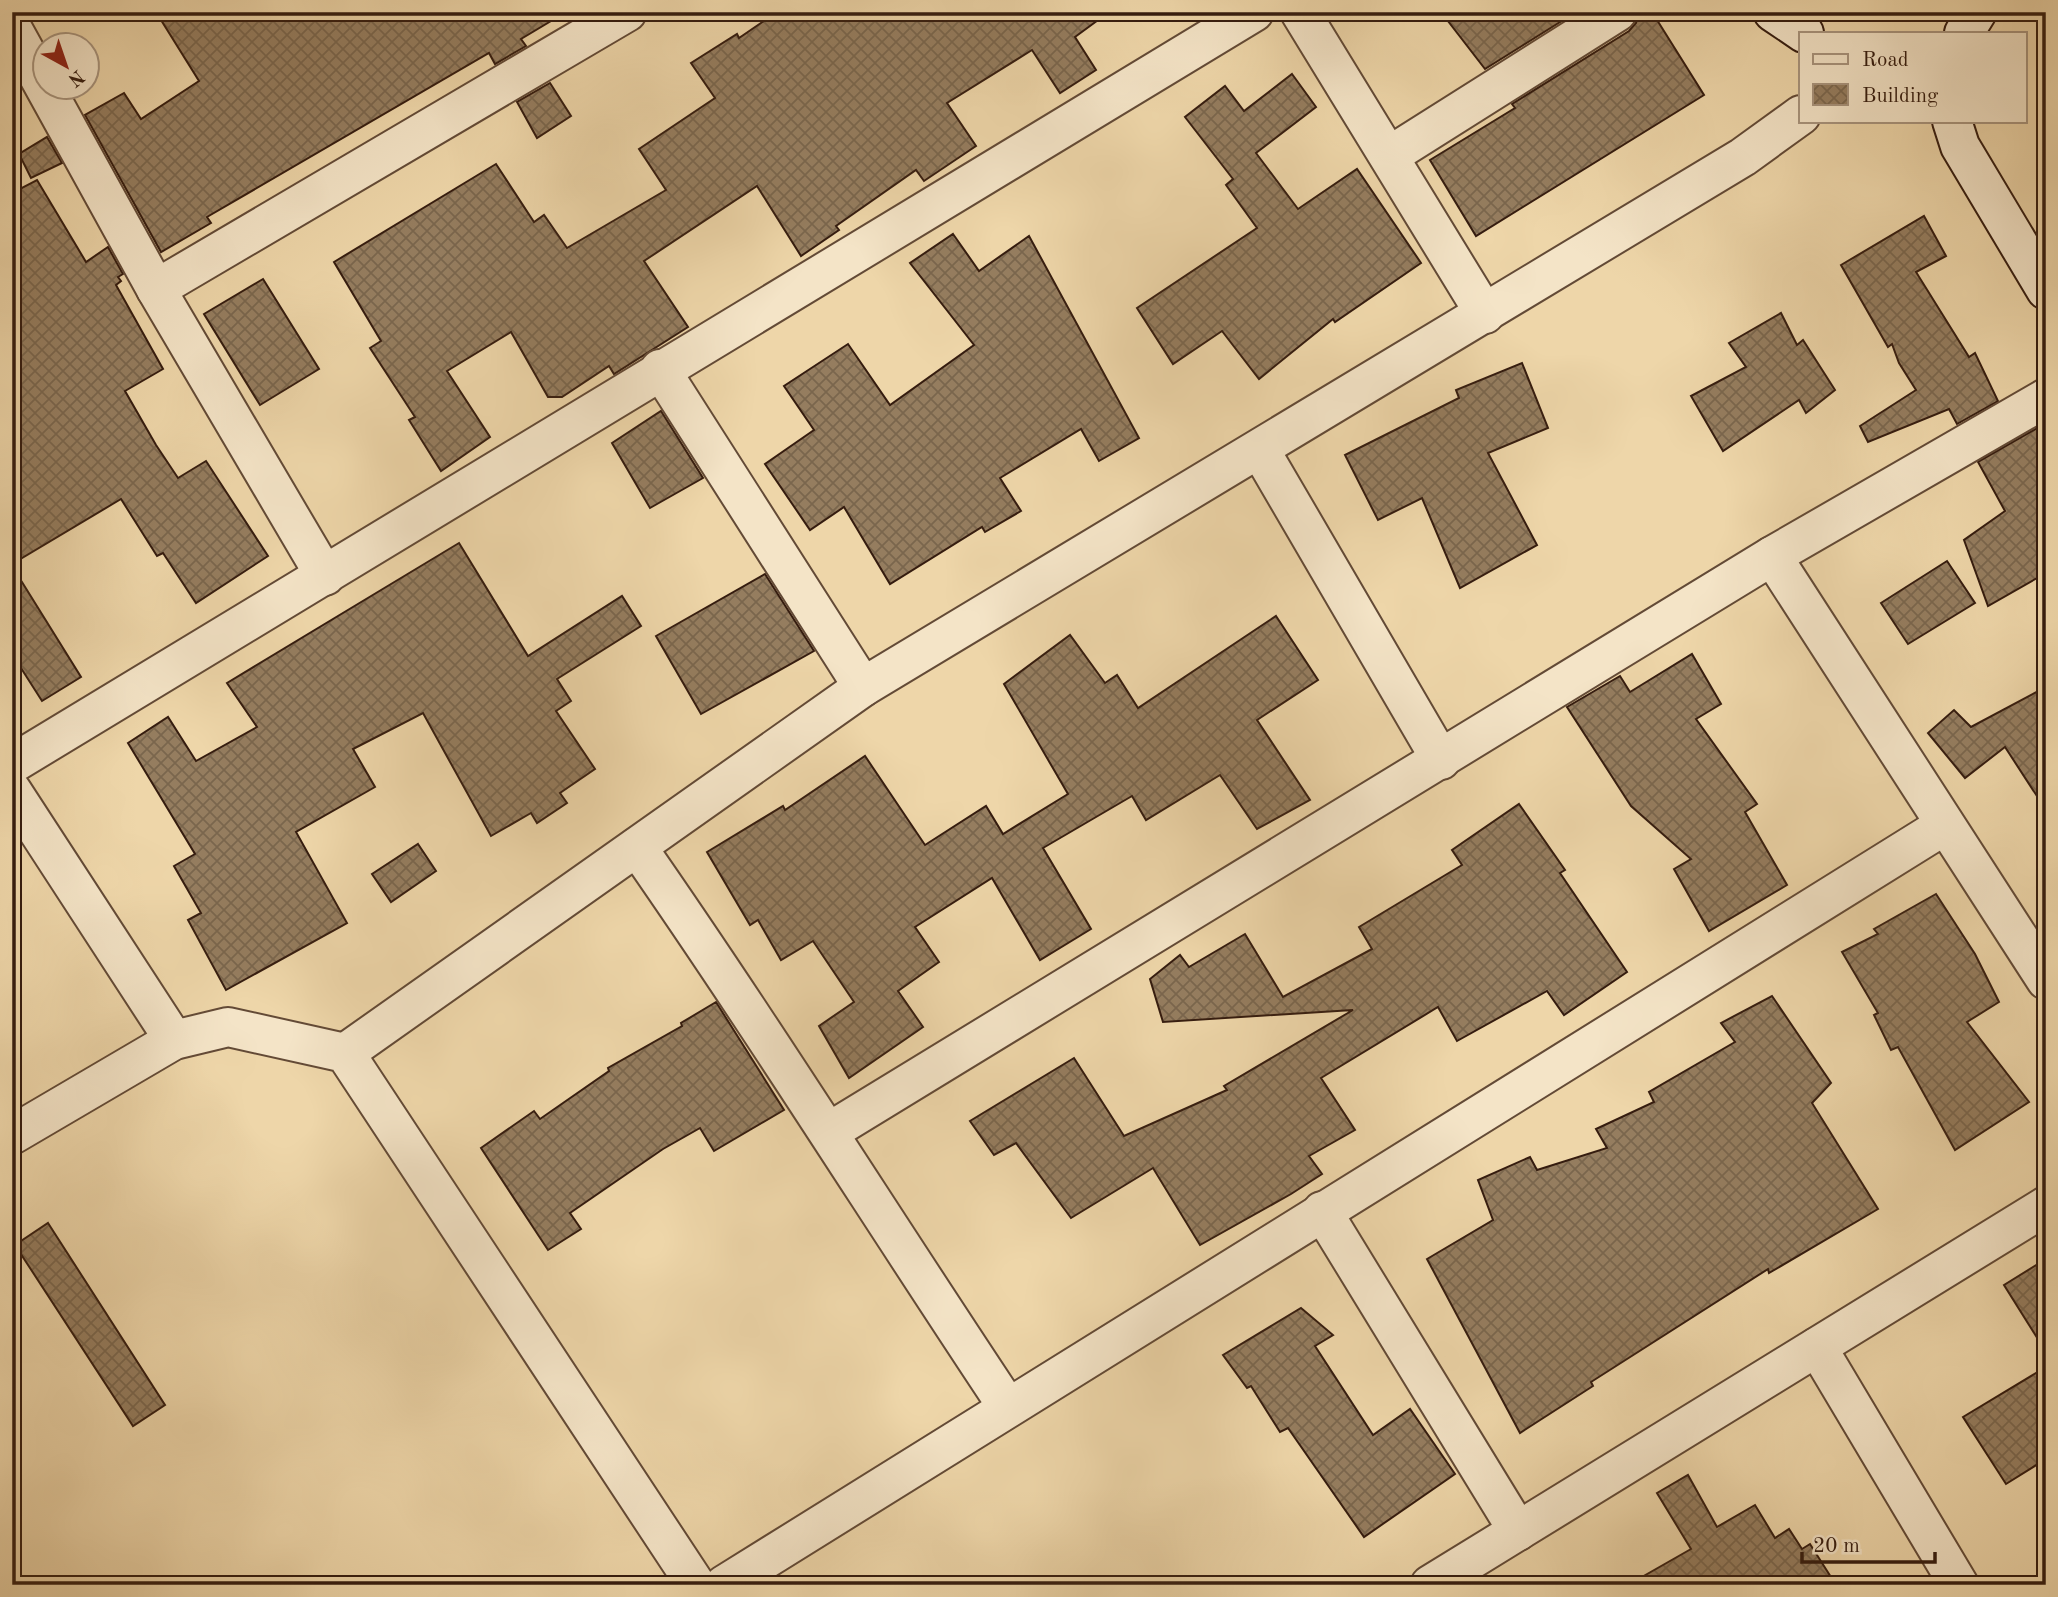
<svg xmlns="http://www.w3.org/2000/svg" width="2058" height="1597" font-family="'Old Standard TT',serif">
<defs>
<pattern id="building-cross-hatch" width="8" height="8" patternUnits="userSpaceOnUse" patternTransform="scale(1.75)"><rect width="8" height="8" fill="#957d5f"/><path d="M0 0l8 8M0 8l8-8" fill="none" stroke="#7a664d"/></pattern>
</defs>
<rect width="100%" height="100%" fill="#eed6a9"/>
<filter id="stains"><feTurbulence type="fractalNoise" baseFrequency=".00286" numOctaves="4"/><feColorMatrix values="0 0 0 0 .2 0 0 0 0 .09 0 0 0 0 .02 0 0 0 .5 -.17"/></filter>
<radialGradient id="worn" r=".72"><stop offset=".6" stop-color="#630" stop-opacity="0"/><stop offset="1" stop-color="#630" stop-opacity=".3"/></radialGradient>
<g fill="url(#building-cross-hatch)" stroke="#351c0f" stroke-width="2">
<polygon points="156,12 566,12 521,39 526,46 495,64 489,53 207,217 211,223 161,252 85,115 124,93 141,119 199,81"/>
<polygon points="777,12 1109,12 1075,37 1096,70 1060,93 1032,50 947,103 976,146 924,181 916,170 836,226 839,230 801,256 757,186 644,261 688,327 614,374 609,366 562,397 548,397 511,332 447,371 490,437 441,471 409,420 415,417 370,348 381,341 334,262 496,164 534,222 544,215 567,248 666,190 639,149 715,98 691,63 737,34 739,38"/>
<polygon points="1441,12 1576,12 1485,69"/>
<polygon points="1639,12 1652,12 1704,95 1476,236 1430,160 1515,108 1512,104 1629,31 1636,23"/>
<polygon points="1292,74 1316,107 1256,153 1298,209 1357,169 1421,263 1335,322 1333,319 1259,379 1222,331 1173,364 1137,308 1257,228 1226,185 1233,179 1185,117 1225,86 1244,111"/>
<polygon points="550,83 571,116 537,138 517,102"/>
<polygon points="47,137 62,163 31,178 19,154"/>
<polygon points="37,180 86,262 108,247 123,274 118,277 121,281 116,285 163,369 125,391 156,445 178,478 206,461 268,556 196,603 163,553 157,556 121,499 12,564 12,193"/>
<polygon points="1924,216 1946,256 1916,272 1969,357 1975,353 1998,401 1957,424 1949,409 1868,442 1860,426 1916,390 1899,363 1892,344 1888,347 1841,265"/>
<polygon points="953,234 979,271 1029,236 1139,438 1099,461 1081,429 1000,478 1021,511 985,532 982,527 890,584 844,507 810,530 765,464 814,430 784,386 848,344 890,405 974,345 910,263"/>
<polygon points="263,279 319,369 260,405 204,314"/>
<polygon points="1781,313 1797,345 1803,340 1835,390 1806,413 1799,400 1723,451 1691,396 1746,367 1729,343"/>
<polygon points="1522,363 1548,428 1488,453 1537,545 1460,588 1422,498 1378,520 1345,455 1459,398 1456,390"/>
<polygon points="661,411 703,478 650,508 612,443"/>
<polygon points="2046,423 2046,573 1988,606 1964,540 2005,511 1978,462"/>
<polygon points="459,543 528,656 622,596 641,626 557,679 571,701 556,711 595,769 560,793 567,803 537,823 531,813 491,836 423,713 353,749 375,787 296,832 347,923 226,990 188,920 201,913 174,866 195,854 128,743 168,717 196,761 257,727 227,683"/>
<polygon points="1947,561 1975,603 1908,644 1881,603"/>
<polygon points="12,566 81,677 42,701 12,654"/>
<polygon points="765,574 814,651 701,714 656,636"/>
<polygon points="1276,616 1318,680 1257,720 1310,800 1257,829 1220,775 1146,820 1132,796 1043,848 1091,929 1040,960 992,878 915,927 939,962 898,991 923,1027 849,1078 819,1026 854,1002 813,941 781,960 758,920 750,925 707,852 783,806 785,810 865,756 925,845 986,806 1003,834 1068,794 1004,684 1070,635 1105,683 1117,675 1138,708"/>
<polygon points="1692,654 1721,704 1696,719 1757,804 1745,812 1787,885 1709,931 1674,869 1691,859 1631,806 1567,707 1620,676 1630,692"/>
<polygon points="2046,687 2046,810 2005,747 1965,778 1928,733 1954,710 1971,727"/>
<polygon points="1519,804 1565,870 1560,873 1627,972 1564,1015 1547,991 1457,1041 1438,1007 1321,1078 1355,1130 1309,1156 1322,1174 1291,1194 1200,1245 1153,1168 1071,1218 1016,1143 994,1155 970,1121 1074,1058 1124,1136 1227,1090 1224,1086 1353,1010 1163,1022 1150,979 1180,955 1189,967 1245,934 1283,997 1372,949 1359,927 1462,865 1452,850"/>
<polygon points="418,844 436,871 391,902 372,874"/>
<polygon points="1936,894 1975,954 1999,1002 1967,1022 2029,1102 1955,1150 1898,1047 1891,1050 1874,1015 1878,1013 1842,952 1878,934 1874,929"/>
<polygon points="1772,996 1831,1083 1812,1103 1878,1209 1769,1273 1768,1269 1591,1382 1593,1386 1520,1433 1427,1259 1493,1220 1478,1180 1530,1157 1537,1170 1607,1148 1596,1129 1654,1102 1649,1092 1735,1042 1721,1023"/>
<polygon points="716,1002 784,1110 714,1151 700,1128 663,1149 570,1213 581,1229 548,1250 481,1148 534,1111 540,1119 609,1071 608,1068 682,1026 681,1023"/>
<polygon points="48,1223 165,1405 133,1426 15,1245"/>
<polygon points="2046,1259 2046,1352 2004,1285"/>
<polygon points="1301,1308 1333,1335 1315,1346 1373,1435 1410,1409 1455,1474 1364,1537 1288,1428 1280,1432 1251,1386 1247,1388 1223,1355"/>
<polygon points="2046,1367 2046,1459 2006,1484 1963,1417"/>
<polygon points="1688,1475 1717,1527 1755,1505 1775,1538 1789,1529 1802,1549 1810,1544 1836,1585 1628,1585 1691,1549 1657,1493"/>
</g>
<g fill="none" stroke-linecap="round" stroke-linejoin="round">
<defs>
<g id="street">
<polyline points="1300,12 1485,314"/>
<polyline points="12,28 156,289 325,576"/>
<polyline points="1389,156 1617,12"/>
<polyline points="156,289 627,12"/>
<polyline points="660,369 863,687"/>
<polyline points="1260,450 1441,760"/>
<polyline points="1772,556 2046,980"/>
<polyline points="12,764 1254,12"/>
<polyline points="12,791 174,1040"/>
<path d="M637,847C765,1031 883,1220 1007,1406"/>
<polyline points="345,1053 863,687 1743,157 1801,115"/>
<polyline points="829,1132 1772,556 2046,398"/>
<polyline points="12,1135 174,1040 228,1027 345,1053 696,1585"/>
<polyline points="1322,1211 1518,1531"/>
<polyline points="1817,1347 1959,1585"/>
<polyline points="724,1585 1945,825"/>
<polyline points="1430,1585 2046,1206"/>
</g>
<g id="secondary">
<polyline points="1773,12 1804,33"/>
<polyline points="1964,33 1977,12"/>
<polyline points="1952,121 1960,146 2046,290"/>
</g>
</defs>
<use href="#street" stroke="#634a36" stroke-width="42"/>
<use href="#secondary" stroke="#351c0f" stroke-width="42"/>
<use href="#street" stroke="#f4e4c7" stroke-width="38"/>
<use href="#secondary" stroke="#f4e4c7" stroke-width="38"/>
</g>
<rect width="2058" height="1597" fill="none" stroke="#eed6a9" stroke-width="42"/>
<rect x="14" y="14" width="2030" height="1569" fill="none" stroke="#351c0f" stroke-width="3.5"/>
<rect x="21" y="21" width="2016" height="1555" fill="none" stroke="#351c0f" stroke-width="2"/>
<rect x="1799" y="32" width="228" height="91" fill="#f4e4c7" stroke="#a8947d" stroke-width="2"/>
<rect x="1813" y="54" width="35" height="10" fill="#f4e4c7" stroke="#a8947d" stroke-width="2"/>
<text x="1862" y="66" font-size="21" fill="#351c0f">Road</text>
<rect x="1813" y="84" width="35" height="21" fill="url(#building-cross-hatch)" stroke="#a8947d" stroke-width="2"/>
<text x="1862" y="102" font-size="21" fill="#351c0f">Building</text>
<g transform="translate(66 66) rotate(140)"><circle r="33" fill="#f4e4c7" stroke="#a8947d" stroke-width="2"/>
<path d="M0-5L12 26L0 18L-12 26Z" fill="#8f2418"/>
<text y="-10" font-size="19" font-weight="bold" text-anchor="middle" fill="#351c0f">N</text>
</g>
<path d="M1802 1552v10h133v-10" fill="none" stroke="#351c0f" stroke-width="3.5"/>
<text x="1813" y="1552" font-size="21" fill="#351c0f" stroke="#f4e4c7" stroke-width="5" paint-order="stroke">20 m</text>
<rect width="100%" height="100%" filter="url(#stains)"/>
<rect width="100%" height="100%" fill="url(#worn)"/>
</svg>
